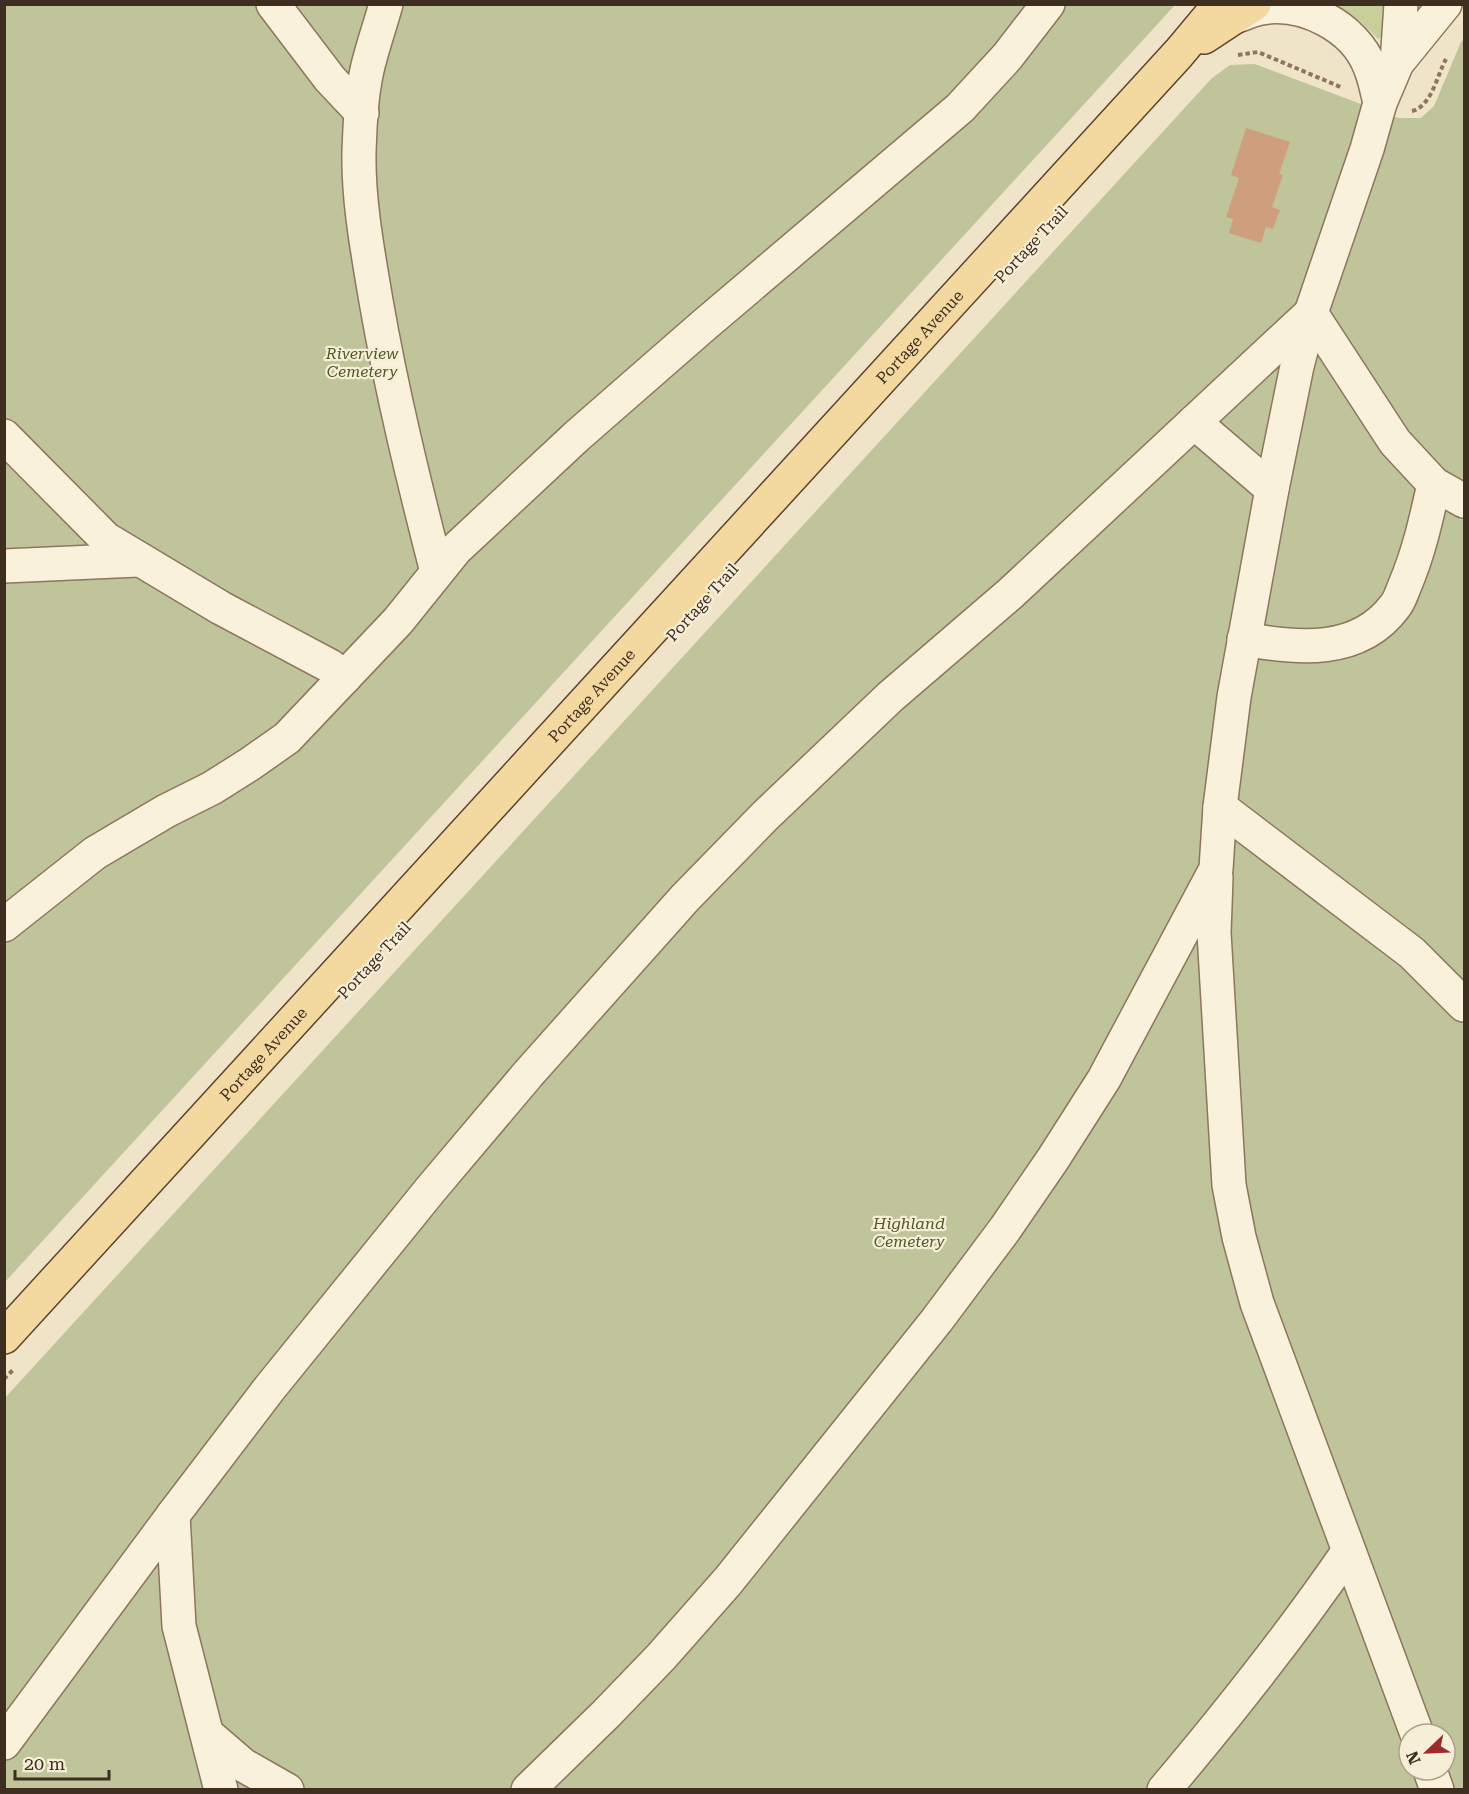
<svg xmlns="http://www.w3.org/2000/svg" width="1469" height="1794" font-family="'Roboto Serif',serif">
<rect width="100%" height="100%" fill="#f0e4c8"/>
<polygon fill="#c9cf9b" points="1336,5 1391,5 1385,36 1378,39 1360,21"/>
<g fill="#bfc49a" fill-rule="evenodd">
<polygon points="5,5 1175,5 5,1282"/>
<path d="M1464,39V1789H5L4,1399L1212,78L1230,65L1255,64L1398,118H1421L1434,106L1461,42ZM1409,1734H1445V1770H1409Z"/>
</g>
<polygon fill="#cf9f7d" points="1246,128 1290,142 1279,174 1283,175 1272,207 1280,210 1273,229 1266,227 1261,243 1229,233 1233,219 1226,217 1239,178 1231,175"/>
<g fill="none" stroke-linecap="round" stroke-linejoin="round">
<defs>
<g id="minor">
<polyline points="273,4 330,79 362,113"/>
<path d="M386,4C380,26 372,48 367,70C361,97 360,125 359,152C358,201 368,253 376,301C392,393 414,482 437,572"/>
<path d="M1234,17C1243,14 1252,10 1261,8C1303,0 1355,27 1370,67C1375,79 1377,91 1380,103"/>
<polyline points="1397,63 1401,4"/>
<polyline points="1311,313 1395,442 1434,484 1464,501"/>
<polyline points="1194,422 1272,489"/>
<polyline points="4,436 106,539 221,608 330,666 345,677"/>
<polyline points="4,566 138,560"/>
<path d="M1244,639C1297,649 1359,655 1395,606C1400,600 1402,592 1405,585C1419,552 1426,520 1434,484"/>
<polyline points="1220,807 1412,953 1464,1005"/>
<polyline points="1216,877 1214,933 1229,1185 1239,1237 1257,1303 1417,1734"/>
<polyline points="4,925 95,853 166,811 212,788 250,764 287,738 398,621 456,549 577,436 703,326 960,108 1007,57 1048,4"/>
<polyline points="207,1734 243,1765 287,1790"/>
<polyline points="4,1743 173,1515"/>
<polyline points="1430,1770 1437,1790"/>
<polyline points="221,1790 179,1626 173,1515 269,1389 431,1189 529,1073 685,898 765,816 890,697 1011,593 1311,313"/>
<polyline points="528,1790 606,1714 661,1657 728,1581 937,1320 1005,1229 1053,1159 1104,1079 1216,869 1220,807 1234,697 1272,489 1297,366 1311,313 1367,149 1380,103 1397,63 1445,4"/>
<path d="M1164,1790C1229,1713 1291,1635 1348,1552"/>
</g>
<g id="major">
<polyline points="1204,37 1254,4"/>
<path id="s1" d="M4,1337L1179,53L1220,4"/>
</g>
</defs>
<use href="#minor" stroke="#8d765c" stroke-width="36"/>
<use href="#major" stroke="#5b4430" stroke-width="36"/>
<g stroke="#8d765c" stroke-width="4" stroke-dasharray="4.5 3" stroke-linecap="butt">
<polyline points="1238,55 1258,52 1343,88"/>
<path d="M1412,111C1432,106 1437,75 1446,59"/>
<polyline points="4,1379 14,1369"/>
</g>
<use href="#minor" stroke="#faf1dc" stroke-width="33"/>
<use href="#major" stroke="#f3d9a0" stroke-width="33"/>
</g>
<g text-anchor="middle" stroke-width="4.5" stroke-linejoin="round" paint-order="stroke">
<g font-size="16" fill="#3d2e20" stroke="#f7eed8">
<text transform="translate(1031 244) rotate(-47)" y="6">Portage Trail</text>
<text dy="6" stroke="none"><textPath href="#s1" startOffset="1356">Portage Avenue</textPath></text>
<text transform="translate(702 602) rotate(-48)" y="6">Portage Trail</text>
<text dy="6" stroke="none"><textPath href="#s1" startOffset="870">Portage Avenue</textPath></text>
<text transform="translate(374 960) rotate(-47)" y="6">Portage Trail</text>
<text dy="6" stroke="none"><textPath href="#s1" startOffset="384">Portage Avenue</textPath></text>
</g>
<g font-size="16" font-style="italic" fill="#4d5a26" stroke="#f7eed8">
<text x="362" y="359">Riverview<tspan x="362" dy="18">Cemetery</tspan></text>
<text x="909" y="1229">Highland<tspan x="909" dy="18">Cemetery</tspan></text>
</g>
</g>
<rect width="1469" height="1794" fill="none" stroke="#3d2e20" stroke-width="12"/>
<g transform="translate(1427 1752) rotate(247)"><circle r="28" fill="#f7eed8" stroke="#ada18e" stroke-width="1.5"/>
<path d="M0-4.5L10 22L0 15L-10 22Z" fill="#9e2a2b"/>
<text y="-9" font-size="16" font-weight="bold" text-anchor="middle" fill="#3d2e20">N</text>
</g>
<path d="M15 1770v9h94v-9" fill="none" stroke="#3d2e20" stroke-width="3"/>
<text x="24" y="1770" font-size="18" fill="#3d2e20" stroke="#f7eed8" stroke-width="4.5" paint-order="stroke">20 m</text>
</svg>
